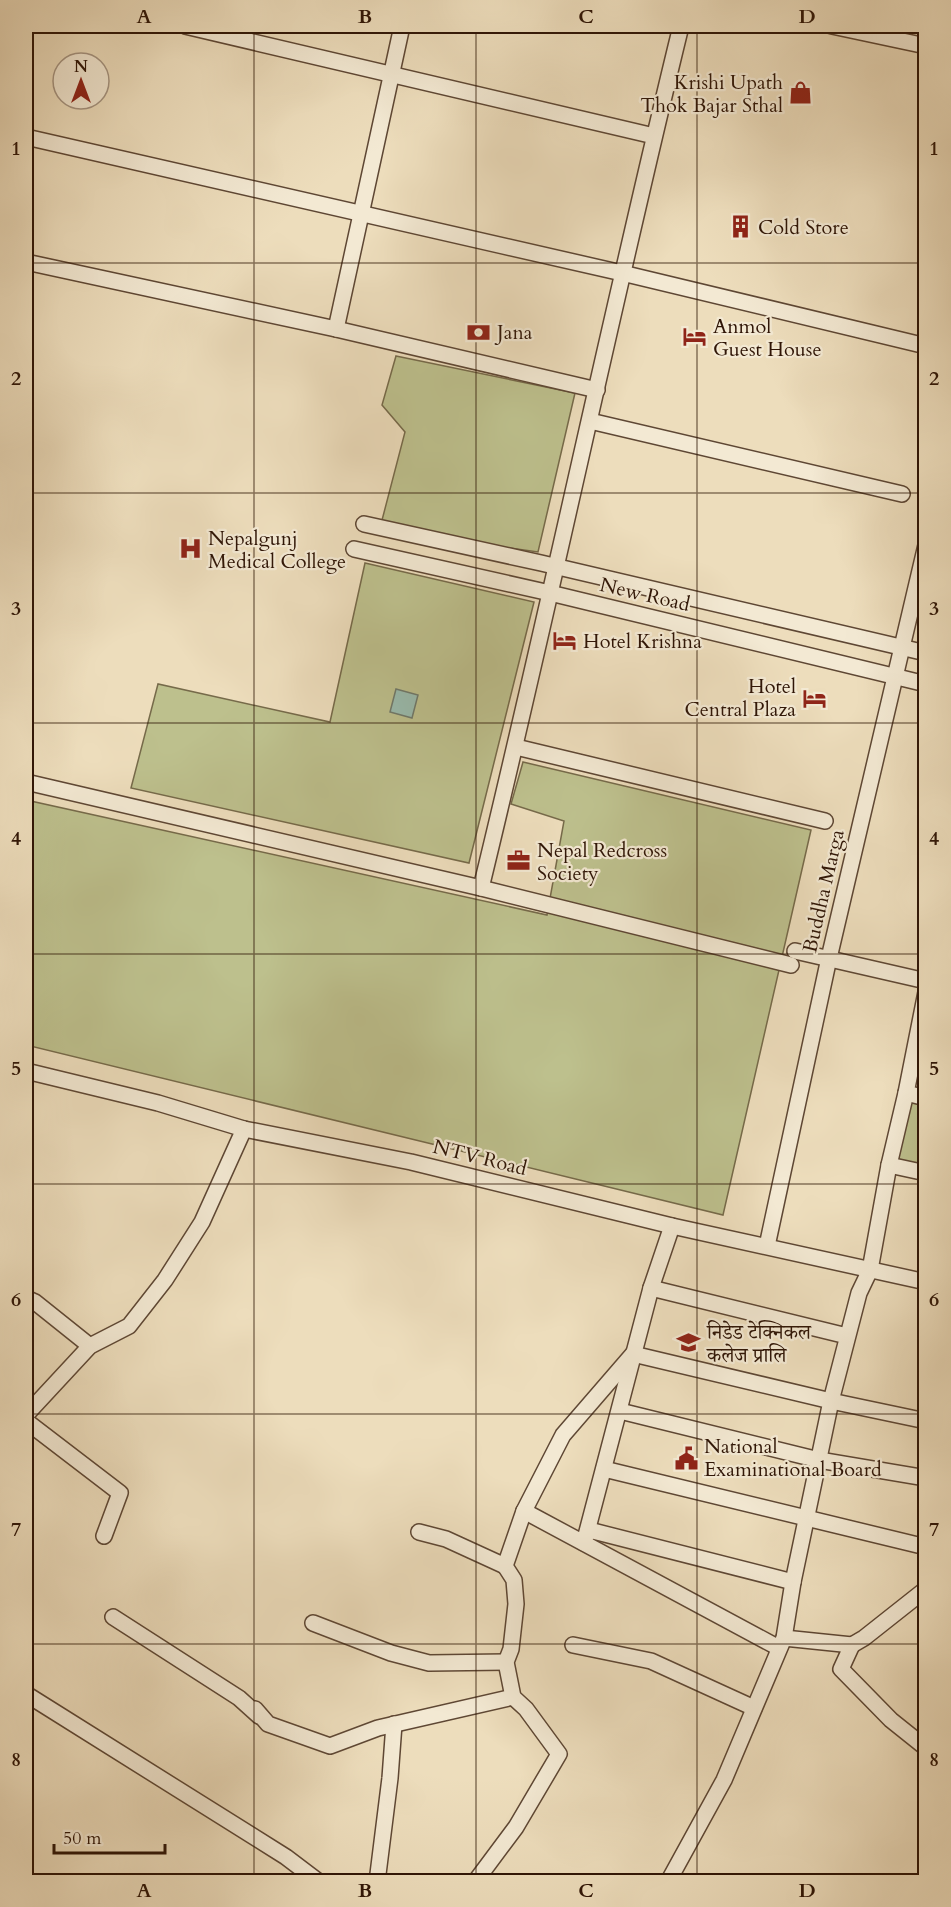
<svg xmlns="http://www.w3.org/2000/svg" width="951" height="1907" font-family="Cardo,'Noto Serif Devanagari',serif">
<rect width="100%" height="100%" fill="#edddbc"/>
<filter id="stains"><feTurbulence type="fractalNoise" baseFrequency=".00333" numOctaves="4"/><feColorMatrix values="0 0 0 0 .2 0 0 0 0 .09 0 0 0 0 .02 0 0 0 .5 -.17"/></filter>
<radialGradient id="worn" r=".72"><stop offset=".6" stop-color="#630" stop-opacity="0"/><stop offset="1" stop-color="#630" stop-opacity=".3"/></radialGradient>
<g fill="#bdc08d" stroke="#766a4a" stroke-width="1.5">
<polygon points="396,356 575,393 538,552 480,544 381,524 405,432 382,405"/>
<polygon points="365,563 534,602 469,863 131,788 158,684 330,722"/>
<polygon points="523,762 811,830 723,1215 26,1045 26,800 547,915 564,821 511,804"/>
<polygon points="911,1101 925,1105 925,1166 895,1159"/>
</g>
<polygon fill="#99bcaf" stroke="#6f796b" stroke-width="1.5" points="396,689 418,695 412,718 390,712"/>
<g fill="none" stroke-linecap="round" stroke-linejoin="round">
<defs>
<g id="minor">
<polyline points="185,26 654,136"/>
<polyline points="832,26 926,46"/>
<polyline points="26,137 622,273 926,346"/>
<polyline points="26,262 336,329 597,390"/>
<polyline points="336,329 402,26"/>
<polyline points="590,421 902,494"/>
<polyline points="364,524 541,563 926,653"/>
<polyline points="354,549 550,593 926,684"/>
<polyline points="516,747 825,821"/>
<polyline points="26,782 481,888 791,965"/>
<path d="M481,888C551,601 611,312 681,26"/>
<polyline points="795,951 926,981"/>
<polyline points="26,1071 158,1103 244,1129 411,1162 672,1226 926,1282"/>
<polyline points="906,1093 926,1098"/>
<polyline points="889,1165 926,1173"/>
<polyline points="767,1246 829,958 926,545"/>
<polyline points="651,1288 847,1336"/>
<polyline points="26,1298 35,1302 90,1346"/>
<polyline points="620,1411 819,1460 926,1478"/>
<polyline points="26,1415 90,1346 129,1326 165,1280 202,1222 244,1129"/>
<polyline points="26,1421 120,1493 104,1536"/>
<polyline points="604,1469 926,1547"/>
<polyline points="524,1511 779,1648"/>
<polyline points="589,1530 793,1582"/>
<polyline points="419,1532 446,1539 505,1566"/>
<polyline points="584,1543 651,1288 672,1226"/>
<polyline points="113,1617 239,1698 259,1716"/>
<polyline points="313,1623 391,1653 429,1663 506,1662"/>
<polyline points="784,1638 852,1645 841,1669 891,1720 926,1748"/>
<polyline points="573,1645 651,1661 754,1708"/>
<polyline points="852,1645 864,1638 926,1589"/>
<polyline points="26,1694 286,1857 319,1882"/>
<polyline points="255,1709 268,1724 330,1746 378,1728 513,1697"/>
<polyline points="377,1882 390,1778 394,1724"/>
<polyline points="475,1882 516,1827 559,1754 526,1709 513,1697 506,1662 511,1649 516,1604 514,1580 505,1566 524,1511 563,1435 633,1354 831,1401 926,1421"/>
<polyline points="668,1882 724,1780 784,1638 793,1582 831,1401 859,1293 870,1270 889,1165 906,1093 926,992"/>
</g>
</defs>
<use href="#minor" stroke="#5e4734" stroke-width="18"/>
<use href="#minor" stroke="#f3e9d3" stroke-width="15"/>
</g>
<path fill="none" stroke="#2f1506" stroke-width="1.5" stroke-opacity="0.55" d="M254,26V1882M476,26V1882M697,26V1882M26,263H926M26,493H926M26,723H926M26,954H926M26,1184H926M26,1414H926M26,1644H926"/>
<defs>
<symbol id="shop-bare" viewBox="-9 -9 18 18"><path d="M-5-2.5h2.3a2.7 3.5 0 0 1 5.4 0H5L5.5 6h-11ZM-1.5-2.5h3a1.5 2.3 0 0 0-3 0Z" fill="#8f2418" stroke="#f3e9d3" stroke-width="2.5" paint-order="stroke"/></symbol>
<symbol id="building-bare" viewBox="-9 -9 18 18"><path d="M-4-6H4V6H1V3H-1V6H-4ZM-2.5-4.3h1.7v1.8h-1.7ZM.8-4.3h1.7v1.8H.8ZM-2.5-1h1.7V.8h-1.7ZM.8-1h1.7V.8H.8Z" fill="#8f2418" stroke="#f3e9d3" stroke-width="2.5" paint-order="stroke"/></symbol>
<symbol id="bank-bare" viewBox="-9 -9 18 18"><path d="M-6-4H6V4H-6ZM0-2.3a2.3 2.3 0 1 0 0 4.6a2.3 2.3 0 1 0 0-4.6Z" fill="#8f2418" stroke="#f3e9d3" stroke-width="2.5" paint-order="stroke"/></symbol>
<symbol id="hotel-bare" viewBox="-9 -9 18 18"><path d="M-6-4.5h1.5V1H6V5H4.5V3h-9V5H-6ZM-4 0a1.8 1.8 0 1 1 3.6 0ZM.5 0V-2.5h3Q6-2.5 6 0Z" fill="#8f2418" stroke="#f3e9d3" stroke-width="2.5" paint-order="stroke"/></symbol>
<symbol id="hospital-bare" viewBox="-9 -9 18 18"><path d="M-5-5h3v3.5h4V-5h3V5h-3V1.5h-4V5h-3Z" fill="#8f2418" stroke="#f3e9d3" stroke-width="2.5" paint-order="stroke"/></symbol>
<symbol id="office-bare" viewBox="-9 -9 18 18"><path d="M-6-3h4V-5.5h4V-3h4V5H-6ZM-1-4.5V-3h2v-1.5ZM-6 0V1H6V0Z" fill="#8f2418" stroke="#f3e9d3" stroke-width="2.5" paint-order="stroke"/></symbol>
<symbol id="school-bare" viewBox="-9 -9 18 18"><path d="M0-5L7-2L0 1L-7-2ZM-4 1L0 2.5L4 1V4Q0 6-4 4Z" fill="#8f2418" stroke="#f3e9d3" stroke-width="2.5" paint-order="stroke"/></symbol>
<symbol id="civic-bare" viewBox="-9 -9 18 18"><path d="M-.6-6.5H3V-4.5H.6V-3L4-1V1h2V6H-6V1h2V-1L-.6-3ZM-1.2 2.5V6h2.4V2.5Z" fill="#8f2418" stroke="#f3e9d3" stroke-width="2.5" paint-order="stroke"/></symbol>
</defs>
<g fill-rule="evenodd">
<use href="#shop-bare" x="784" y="76" width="33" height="33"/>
<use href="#building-bare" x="724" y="210" width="33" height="33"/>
<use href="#bank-bare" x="462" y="316" width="33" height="33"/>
<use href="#hotel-bare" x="678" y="320" width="33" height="33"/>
<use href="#hospital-bare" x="174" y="532" width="33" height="33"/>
<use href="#hotel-bare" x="548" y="624" width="33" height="33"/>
<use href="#hotel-bare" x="798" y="682" width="33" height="33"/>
<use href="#office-bare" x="502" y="844" width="33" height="33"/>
<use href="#school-bare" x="672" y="1326" width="33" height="33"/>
<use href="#civic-bare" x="670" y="1442" width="33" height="33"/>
</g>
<g text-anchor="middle" stroke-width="4.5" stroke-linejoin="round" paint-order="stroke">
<g font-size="20" fill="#2f1506" stroke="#f3e9d3" text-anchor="start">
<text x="783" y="89" text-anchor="end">Krishi Upath<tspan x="783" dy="23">Thok Bajar Sthal</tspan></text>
<text x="758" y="234">Cold Store</text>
<text x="713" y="333">Anmol<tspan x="713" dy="23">Guest House</tspan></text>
<text x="497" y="339">Jana</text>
<text x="208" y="545">Nepalgunj<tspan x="208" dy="23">Medical College</tspan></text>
<text x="583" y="648">Hotel Krishna</text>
<text x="796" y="693" text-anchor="end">Hotel<tspan x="796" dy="23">Central Plaza</tspan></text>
<text x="537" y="857">Nepal Redcross<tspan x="537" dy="23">Society</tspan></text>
<text x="707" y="1339">निडेड टेक्निकल<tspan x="707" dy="23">कलेज प्रालि</tspan></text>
<text x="704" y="1453">National<tspan x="704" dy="23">Examinational Board</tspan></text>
</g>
<g font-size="20" fill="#2f1506" stroke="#f3e9d3">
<text transform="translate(645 594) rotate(13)" y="7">New Road</text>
<text transform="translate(823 891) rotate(-77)" y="7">Buddha Marga</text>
<text transform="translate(480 1157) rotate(14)" y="7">NTV Road</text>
</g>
</g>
<rect width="951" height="1907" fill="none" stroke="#edddbc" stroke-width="66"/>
<g transform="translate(81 81)"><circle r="28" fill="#f3e9d3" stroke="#a59481" stroke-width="1.5"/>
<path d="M0-4.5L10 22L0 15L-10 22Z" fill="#8f2418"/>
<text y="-9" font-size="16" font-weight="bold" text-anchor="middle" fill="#2f1506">N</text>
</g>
<path d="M54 1844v9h111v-9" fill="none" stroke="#2f1506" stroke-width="3"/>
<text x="63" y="1844" font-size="18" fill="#2f1506" stroke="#f3e9d3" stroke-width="4.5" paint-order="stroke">50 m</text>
<rect x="33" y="33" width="885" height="1841" fill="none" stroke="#2f1506" stroke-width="2"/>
<g font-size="20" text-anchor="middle" font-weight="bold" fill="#2f1506">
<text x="144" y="23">A</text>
<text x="365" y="23">B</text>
<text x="586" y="23">C</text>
<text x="807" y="23">D</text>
<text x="16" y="155">1</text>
<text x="934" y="155">1</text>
<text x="16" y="385">2</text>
<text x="934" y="385">2</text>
<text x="16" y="615">3</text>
<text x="934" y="615">3</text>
<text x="16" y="845">4</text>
<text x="934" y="845">4</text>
<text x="16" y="1075">5</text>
<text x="934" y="1075">5</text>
<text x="16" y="1306">6</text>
<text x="934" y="1306">6</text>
<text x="16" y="1536">7</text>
<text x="934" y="1536">7</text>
<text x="16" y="1766">8</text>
<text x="934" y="1766">8</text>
<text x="144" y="1897">A</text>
<text x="365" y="1897">B</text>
<text x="586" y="1897">C</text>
<text x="807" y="1897">D</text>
</g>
<rect width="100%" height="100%" filter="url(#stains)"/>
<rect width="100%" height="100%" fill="url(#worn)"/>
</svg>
